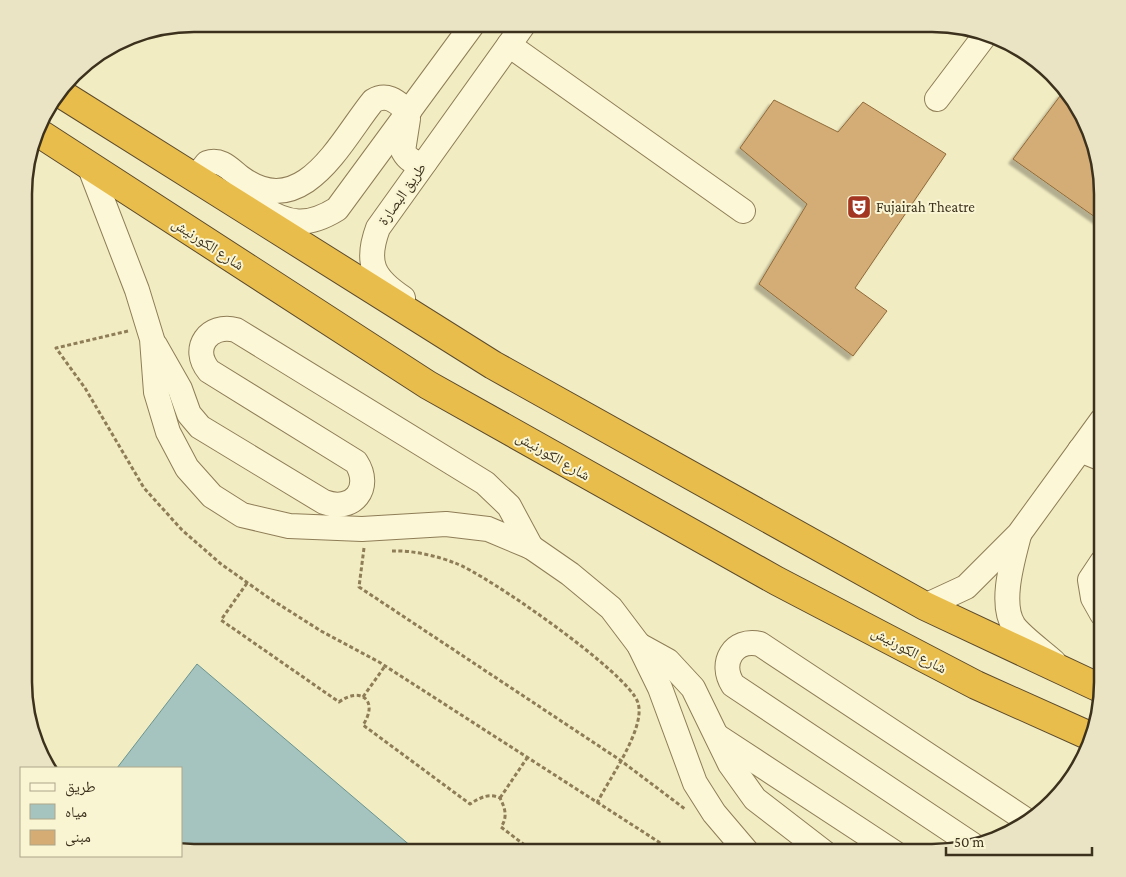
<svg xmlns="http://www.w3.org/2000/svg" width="1126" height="877" font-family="'Crimson Pro','Noto Naskh Arabic',serif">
<defs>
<filter id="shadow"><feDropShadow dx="-4.5" dy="4.5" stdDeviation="1" flood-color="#0004"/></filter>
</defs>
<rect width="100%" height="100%" fill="#f2ecc2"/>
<polygon fill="#a5c4c0" stroke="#6a9490" points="197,664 419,853 181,852 181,768 117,768"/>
<g fill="#d4ac74" stroke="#8f6a3b" filter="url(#shadow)">
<polygon points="1063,92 1085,119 1102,195 1102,222 1013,159"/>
<polygon points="774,100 838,132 863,102 946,154 855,288 887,311 853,356 759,284 807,204 740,148"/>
</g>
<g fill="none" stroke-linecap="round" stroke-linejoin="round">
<defs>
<g id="minor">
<polyline points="509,45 743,211"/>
<polyline points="937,99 986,34"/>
<path d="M408,119L403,151C408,160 415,164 425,162"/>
<polyline points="90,168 137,290 148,326 152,339 156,392 168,432 187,468 212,496 242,515 289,526 362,529 446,524 488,529 531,547 570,574 611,608 639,645 660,688 695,783 714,813 748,853"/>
<path d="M195,178L207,163C221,158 230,169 240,177C303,224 341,140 373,101C388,92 398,103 409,112"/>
<path d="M260,207C289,225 308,227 337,209L473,24"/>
<path d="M403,298C373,278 365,263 378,228L524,24"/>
<path d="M155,345L180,389L189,414L200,427L324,502C353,513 373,488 356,462L209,371C190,348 209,323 236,330L485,483L509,506L531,547"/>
<polyline points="1080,450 1102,459"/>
<path d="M1019,535C1013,559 999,604 1014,626C1022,637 1043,652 1054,662"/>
<polyline points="925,606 966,587 1019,534 1102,420"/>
<polyline points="1102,614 1093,598 1090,580 1102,562"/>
<polyline points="639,645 668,661 693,688 730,764 755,799 825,853"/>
<polyline points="717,736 895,853"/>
<path d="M973,845L733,685C719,663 733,638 760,644L1026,820"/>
</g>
<g id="highway">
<polyline points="60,93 493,365 925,606 1102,689"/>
<polyline points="39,133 428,385 777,581 976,685 1092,737"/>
</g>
</defs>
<use href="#minor" stroke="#8e7d57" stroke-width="26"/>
<use href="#highway" stroke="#5b4a2c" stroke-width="30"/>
<g stroke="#8e7d57" stroke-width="3" stroke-dasharray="4 2.5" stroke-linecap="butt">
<polyline points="128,331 56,348 85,388 144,488 182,530 221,564 269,598 321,631 379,662 676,853"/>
<polyline points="364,548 359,587 620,760 685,809"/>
<path d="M392,551C412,550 437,556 455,563C486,574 630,674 638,703C646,728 609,779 597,803"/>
<path d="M247,583L221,620L339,702C361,686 379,701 363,725L470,804C481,797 489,793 500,798C505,808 508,817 501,827L535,853"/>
<polyline points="363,697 385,666"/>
<polyline points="500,798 527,758"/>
</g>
<use href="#minor" stroke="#fcf7d6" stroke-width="24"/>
<use href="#highway" stroke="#e9bd4b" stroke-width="28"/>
</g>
<defs>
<symbol id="theatre-square" viewBox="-11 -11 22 22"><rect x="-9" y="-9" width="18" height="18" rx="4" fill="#a23622" stroke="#f9f4d2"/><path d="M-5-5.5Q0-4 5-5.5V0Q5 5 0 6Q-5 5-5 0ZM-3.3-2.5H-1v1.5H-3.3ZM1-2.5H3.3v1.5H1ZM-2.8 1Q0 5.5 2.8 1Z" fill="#fff"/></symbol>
</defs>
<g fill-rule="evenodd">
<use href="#theatre-square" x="845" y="193" width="28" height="28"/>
</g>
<g text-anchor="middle" stroke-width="4" stroke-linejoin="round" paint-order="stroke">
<g font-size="15" fill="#3c311d" stroke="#f9f4d2">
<text transform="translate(402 194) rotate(-55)" y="5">طريق البصارة</text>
<text transform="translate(208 244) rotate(33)" y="5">شارع الكورنيش</text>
<text transform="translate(553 456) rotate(30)" y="5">شارع الكورنيش</text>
<text transform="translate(909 650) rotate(28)" y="5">شارع الكورنيش</text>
</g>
<g font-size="15" fill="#3c311d" stroke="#f9f4d2" text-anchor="start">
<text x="876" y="212">Fujairah Theatre</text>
</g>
</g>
<path d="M0 0H1126V877H0ZM194 32H932A162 162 0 0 1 1094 194V682A162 162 0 0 1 932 844H194A162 162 0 0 1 32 682V194A162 162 0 0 1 194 32Z" fill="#eae4c4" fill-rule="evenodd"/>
<path fill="none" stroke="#3c311d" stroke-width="2.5" d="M194 32H932A162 162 0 0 1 1094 194V682A162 162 0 0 1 932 844H194A162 162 0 0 1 32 682V194A162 162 0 0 1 194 32Z"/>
<rect x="20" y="767" width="162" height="90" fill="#f9f4d2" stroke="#ada68a"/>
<rect x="30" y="783" width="25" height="8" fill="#fcf7d6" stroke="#ada68a"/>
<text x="65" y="792" font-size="15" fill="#3c311d">طريق</text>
<rect x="30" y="804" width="25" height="15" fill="#a5c4c0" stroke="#ada68a"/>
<text x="65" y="817" font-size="15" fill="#3c311d">مياه</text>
<rect x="30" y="830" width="25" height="15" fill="#d4ac74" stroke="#ada68a"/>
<text x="65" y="842" font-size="15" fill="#3c311d">مبنى</text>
<path d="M946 847v8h146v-8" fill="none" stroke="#3c311d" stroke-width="2.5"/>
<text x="954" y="847" font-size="15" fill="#3c311d" stroke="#f9f4d2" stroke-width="4" paint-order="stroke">50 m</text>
</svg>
